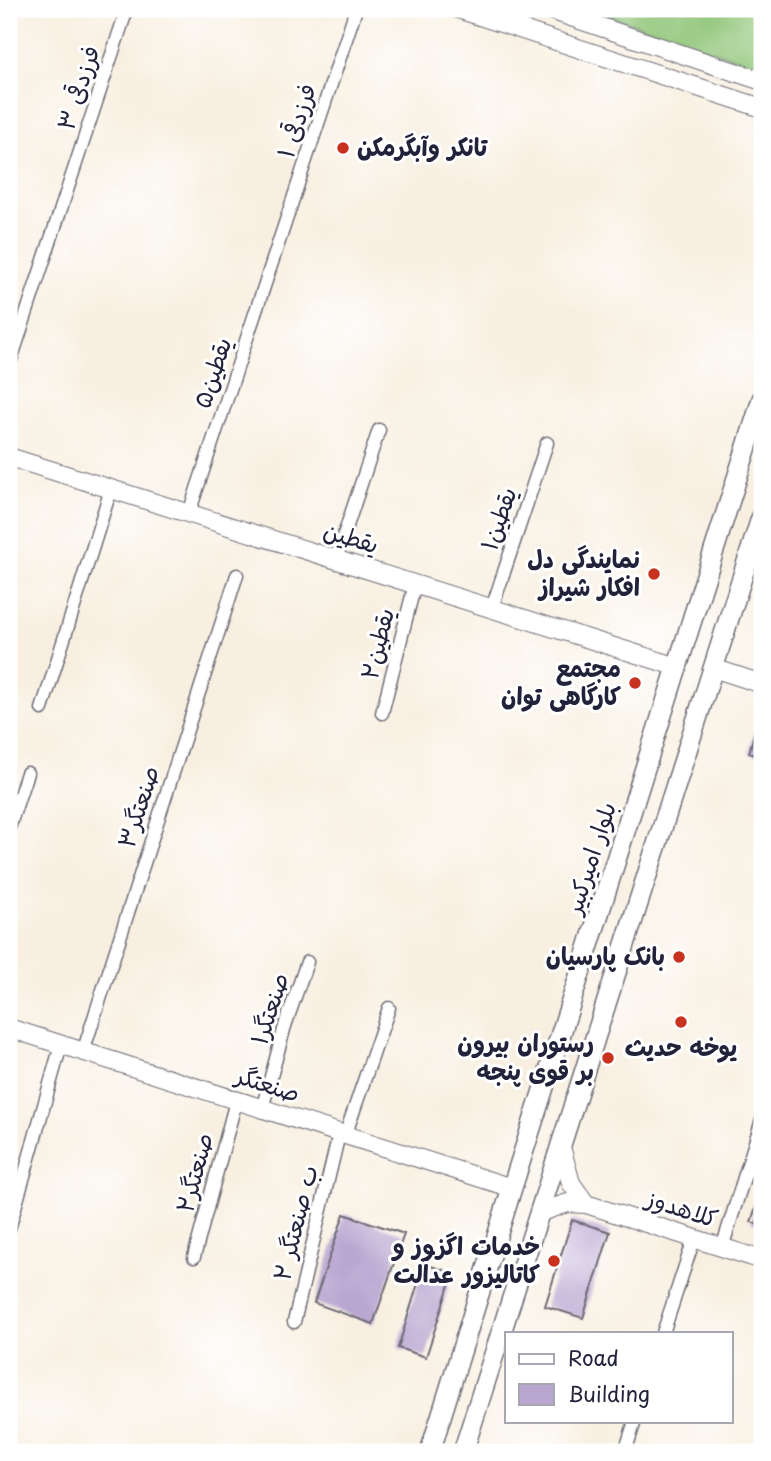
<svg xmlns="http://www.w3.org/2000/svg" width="771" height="1461" font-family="'Playpen Sans','Playpen Sans Arabic',sans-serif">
<rect width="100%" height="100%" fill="#fff"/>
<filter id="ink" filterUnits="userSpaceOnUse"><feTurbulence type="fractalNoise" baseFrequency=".0143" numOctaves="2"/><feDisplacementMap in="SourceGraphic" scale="14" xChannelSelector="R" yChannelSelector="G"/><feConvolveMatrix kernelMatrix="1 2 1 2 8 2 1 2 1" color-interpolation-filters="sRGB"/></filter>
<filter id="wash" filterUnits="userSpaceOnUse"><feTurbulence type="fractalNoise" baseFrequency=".00686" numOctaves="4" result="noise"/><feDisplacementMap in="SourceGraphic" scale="28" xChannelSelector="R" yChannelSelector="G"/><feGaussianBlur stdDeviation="1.57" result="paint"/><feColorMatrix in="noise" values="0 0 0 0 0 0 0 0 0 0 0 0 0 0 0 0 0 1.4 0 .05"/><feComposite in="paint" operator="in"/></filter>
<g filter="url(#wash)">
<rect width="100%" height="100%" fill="#f8efe0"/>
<polygon fill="#8fc577" stroke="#587459" stroke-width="2" points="589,9 762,9 762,68"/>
<g id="blocks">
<g fill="#baa7d1">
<polygon points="761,707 762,707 762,757 749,753"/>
<polygon points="762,1189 762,1226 751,1222"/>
<polygon points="344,1214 404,1234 373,1324 314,1303"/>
<polygon points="572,1220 610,1232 583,1318 545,1306"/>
<polygon points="424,1264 453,1273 426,1357 398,1348"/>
</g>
</g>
</g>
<g filter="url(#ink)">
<use href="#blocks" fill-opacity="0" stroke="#6d6a75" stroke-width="2"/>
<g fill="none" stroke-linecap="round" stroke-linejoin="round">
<defs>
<g id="street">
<polyline points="9,366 127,9"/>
<polyline points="189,513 356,9"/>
<polyline points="336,559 379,430"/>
<polyline points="492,608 547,443"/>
<polyline points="42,709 111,489"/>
<polyline points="382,713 415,584"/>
<polyline points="9,828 27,773"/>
<polyline points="83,1052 237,575"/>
<polyline points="262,1109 285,1026 307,962"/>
<polyline points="345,1136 389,1008"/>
<polyline points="9,1229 61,1045"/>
<polyline points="722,1248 762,1120"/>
<polyline points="194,1257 236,1101"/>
<polyline points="294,1322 339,1134"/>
<polyline points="663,1333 694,1239"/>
<polyline points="625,1452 635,1421"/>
</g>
<g id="secondary">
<polyline points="458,9 762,108"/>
<polyline points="547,9 762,81"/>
<polyline points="9,457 678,667"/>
<polyline points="713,668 762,684"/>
<polyline points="9,1028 512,1188"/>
<polyline points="561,1147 571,1183 586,1204"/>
<polyline points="541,1212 568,1203 586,1204 762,1260"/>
</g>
<g id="primary">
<polyline points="430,1452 512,1188 762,399"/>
<polyline points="463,1452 762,515"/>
</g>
</defs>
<use href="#street" stroke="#6d6a75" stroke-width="15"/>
<use href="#secondary" stroke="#6d6a75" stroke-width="20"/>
<use href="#primary" stroke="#6d6a75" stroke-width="22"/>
<use href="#street" stroke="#fff" stroke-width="12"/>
<use href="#secondary" stroke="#fff" stroke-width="18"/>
<use href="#primary" stroke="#fff" stroke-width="19"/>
</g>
</g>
<g fill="#c8321e" stroke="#fff" stroke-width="2.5">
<circle cx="343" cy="148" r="7"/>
<circle cx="654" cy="574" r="7"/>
<circle cx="635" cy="683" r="7"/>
<circle cx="679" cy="957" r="7"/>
<circle cx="681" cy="1022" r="7"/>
<circle cx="608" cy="1058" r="7"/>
<circle cx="554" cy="1261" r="7"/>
</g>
<g text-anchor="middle" stroke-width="6" stroke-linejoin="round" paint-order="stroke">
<g font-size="24" fill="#22223b" stroke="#fff">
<text transform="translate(79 88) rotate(-72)" y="8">فرزدقی ۳</text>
<text transform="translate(297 121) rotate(-72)" y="8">فرزدقی ۱</text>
<text transform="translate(213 373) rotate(-72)" y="8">یقطین۵</text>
<text transform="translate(499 519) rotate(-71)" y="8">یقطین۱</text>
<text transform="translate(351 538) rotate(17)" y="8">یقطین</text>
<text transform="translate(378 644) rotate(-76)" y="8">یقطین۲</text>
<text transform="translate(139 807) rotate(-72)" y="8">صنعتگر۳</text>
<text transform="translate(591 858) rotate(-72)" y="8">بلوار امیرکبیر</text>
<text transform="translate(270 1009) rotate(-72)" y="8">صنعتگر۱</text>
<text transform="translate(268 1085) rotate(18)" y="8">صنعتگر</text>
<text transform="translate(195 1173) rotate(-75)" y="8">صنعتگر۲</text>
<text transform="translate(682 1209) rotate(18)" y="8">کلاهدوز</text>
<text transform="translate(296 1223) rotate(-76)" y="8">۲ ب صنعتگر</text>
</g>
<g font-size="24" font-weight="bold" fill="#22223b" stroke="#fff" text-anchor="end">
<text x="357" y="156" text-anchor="start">تانکر وآبگرمکن</text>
<text x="640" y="568">نمایندگی دل<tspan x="640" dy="28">افکار شیراز</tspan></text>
<text x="621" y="677">مجتمع<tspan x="621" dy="28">کارگاهی توان</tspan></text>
<text x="665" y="965">بانک پارسیان</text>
<text x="594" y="1052">رستوران بیرون<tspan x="594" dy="28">بر قوی پنجه</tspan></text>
<text x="681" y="1056" text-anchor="middle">یوخه حدیث</text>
<text x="540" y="1255">خدمات اگزوز و<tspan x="540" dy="28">کاتالیزور عدالت</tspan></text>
</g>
</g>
<rect width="771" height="1461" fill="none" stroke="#fff" stroke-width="35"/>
<rect x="505" y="1332" width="228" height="91" fill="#ffffff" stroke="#a7a7b1" stroke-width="2"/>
<rect x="519" y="1354" width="35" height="10" fill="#ffffff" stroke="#a7a7b1" stroke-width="2"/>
<text x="568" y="1366" font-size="21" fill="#22223b">Road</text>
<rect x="519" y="1384" width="35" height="21" fill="#baa7d1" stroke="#a7a7b1" stroke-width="2"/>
<text x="568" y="1402" font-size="21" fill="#22223b">Building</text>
</svg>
